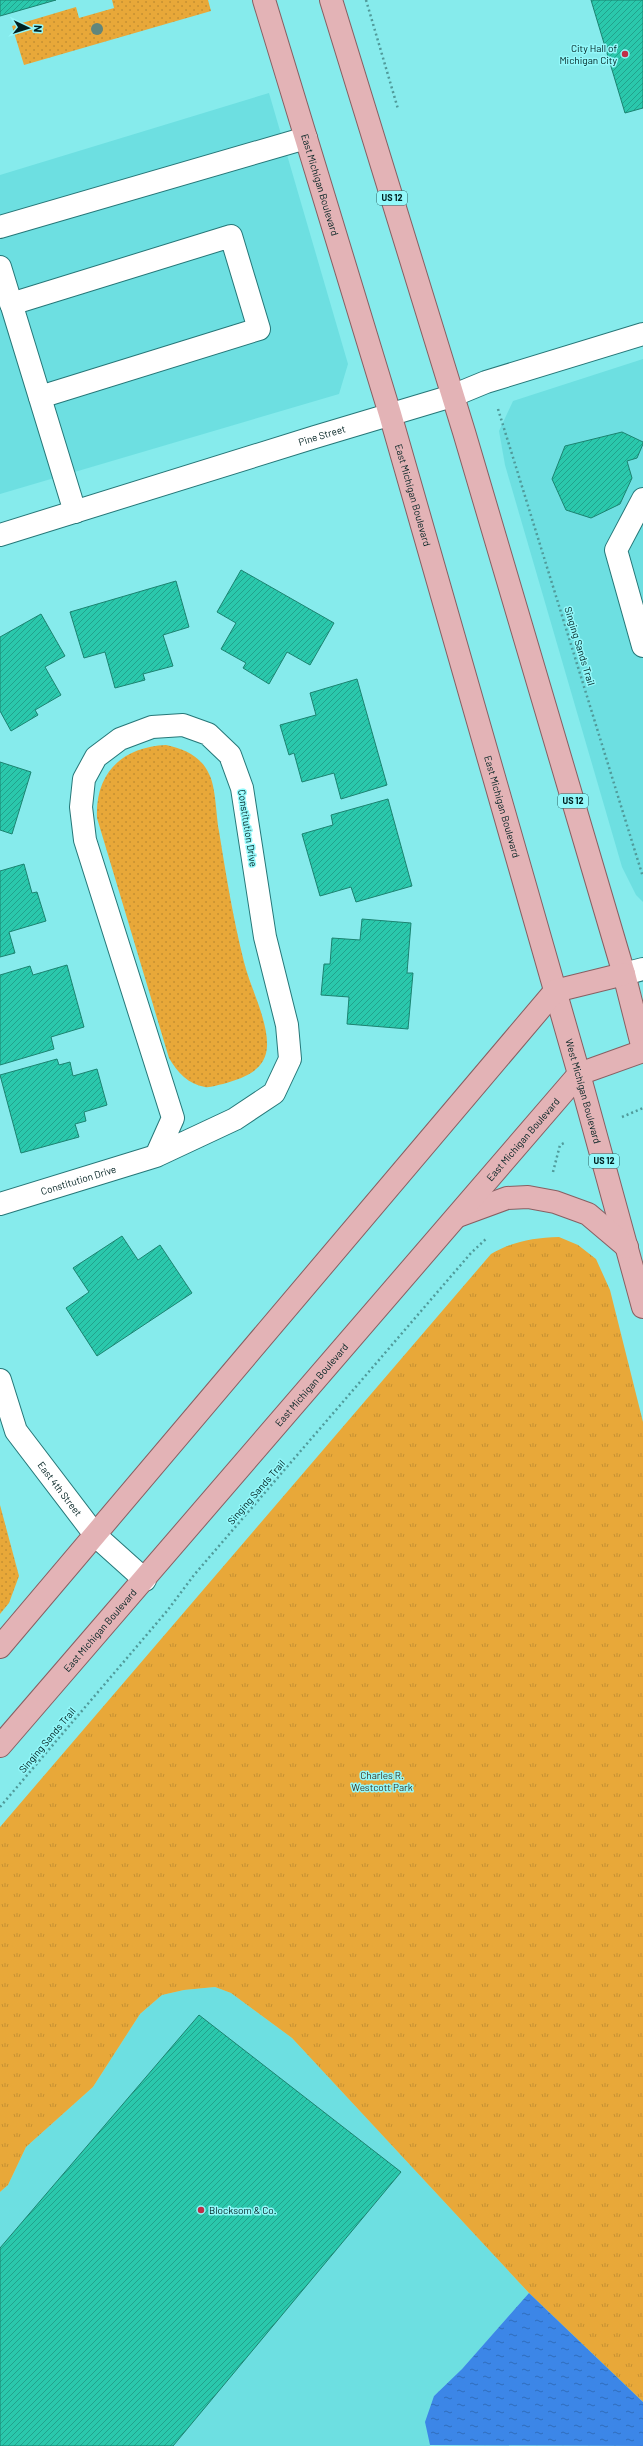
<svg xmlns="http://www.w3.org/2000/svg" width="643" height="2446" font-family="Barlow,sans-serif">
<defs>
<pattern id="grass-dots" width="8" height="8" patternUnits="userSpaceOnUse"><rect width="8" height="8" fill="#e8a839"/><path d="M2 2h.1M6 6h.1" fill="none" stroke="#c59032" stroke-width="1.8" stroke-linecap="round"/></pattern>
<pattern id="park-tufts" width="24" height="20" patternUnits="userSpaceOnUse"><rect width="24" height="20" fill="#e8a839"/><path d="M3 7l-1-3M5 7V3M7 7l1-3M15 17l-1-3M17 17v-4M19 17l1-3" fill="none" stroke="#c59032"/></pattern>
<pattern id="water-ripples" width="26" height="14" patternUnits="userSpaceOnUse"><rect width="26" height="14" fill="#3c86e7"/><path d="M2 4q2-2 4 0t4 0M15 11q2-2 4 0t4 0" fill="none" stroke="#306dbb"/></pattern>
<pattern id="building-hatch" width="6" height="6" patternUnits="userSpaceOnUse"><rect width="6" height="6" fill="#2ac8ac"/><path d="M-1 1l2-2M0 6l6-6M5 7l2-2" fill="none" stroke="#22a28c"/></pattern>
</defs>
<rect width="100%" height="100%" fill="#86ebec"/>
<g fill="#6ddfe1">
<polygon points="269,93 348,364 339,394 0,494 0,175"/>
<polygon points="643,359 643,902 636,895 622,867 505,465 499,431 513,401"/>
<polygon points="215,1987 231,1993 292,2038 529,2293 462,2369 434,2396 430,2446 0,2446 0,2192 8,2185 26,2147 93,2087 140,2014 162,1995 184,1990"/>
</g>
<g fill="url(#grass-dots)">
<polygon points="112,0 208,0 211,11 24,65 12,26 76,7 79,18 114,8"/>
<path d="M166,745C184,749 201,756 209,774C216,787 216,816 219,831C226,875 233,918 244,962C250,987 268,1020 267,1046C266,1071 243,1078 223,1084C217,1085 210,1088 205,1087C188,1084 178,1073 169,1058L97,818C95,773 122,747 166,745Z"/>
<polygon points="0,1505 19,1576 9,1603 0,1614"/>
</g>
<path fill="url(#park-tufts)" d="M559,1237L578,1245L596,1259L610,1290L643,1422V2402L529,2293L292,2038L231,1993L215,1987L184,1990L162,1995L140,2014L93,2087L26,2147L8,2185L0,2192V1827L491,1254C514,1241 533,1238 559,1237Z"/>
<polygon fill="url(#water-ripples)" points="529,2293 643,2402 643,2446 430,2445 425,2422 434,2396 462,2369"/>
<g fill="url(#building-hatch)" stroke="#1b8370">
<polygon points="0,0 56,0 0,16"/>
<polygon points="591,0 643,0 643,108 625,113"/>
<polygon points="622,432 643,442 643,444 637,458 627,461 632,478 620,504 591,518 566,510 552,479 565,446"/>
<polygon points="241,570 334,623 310,665 287,652 269,684 243,668 246,663 221,649 236,623 217,612"/>
<polygon points="176,581 189,627 163,635 173,666 143,674 145,680 115,688 105,652 84,658 70,612"/>
<polygon points="41,614 65,656 45,667 61,695 35,710 38,715 11,731 0,711 0,637"/>
<polygon points="357,679 387,785 341,799 334,773 302,782 294,753 289,755 280,725 316,715 310,693"/>
<polygon points="0,762 31,772 12,834 0,830"/>
<polygon points="388,799 412,886 356,902 351,887 320,896 302,834 333,825 331,815"/>
<polygon points="24,864 32,893 37,892 46,921 9,932 15,953 0,957 0,871"/>
<polygon points="362,919 411,923 407,973 413,973 408,1029 347,1024 349,997 321,995 324,964 330,964 332,938 360,940"/>
<polygon points="67,965 84,1027 51,1037 54,1049 0,1065 0,975 30,966 33,975"/>
<polygon points="57,1059 59,1065 70,1062 73,1076 97,1069 107,1105 84,1112 86,1121 75,1124 79,1137 21,1153 0,1075"/>
<polygon points="122,1236 138,1260 160,1245 192,1293 97,1356 66,1308 89,1292 73,1268"/>
<polygon points="199,2015 401,2172 173,2446 0,2446 0,2248"/>
</g>
<g fill="none" stroke-linecap="round" stroke-linejoin="round">
<defs>
<g id="minor">
<polyline points="0,227 306,138"/>
<polyline points="0,267 75,512"/>
<polyline points="11,304 231,236 259,329 40,397"/>
<polyline points="643,499 616,550 643,646"/>
<path id="s1" d="M0,535L315,437L452,396L486,382L643,334"/>
<polyline points="624,974 643,969"/>
<path id="s2" d="M0,1204L156,1156L235,1119L274,1093L290,1059L287,1025L265,937L242,788L230,755L208,734L183,725L152,727L120,739L96,757L84,779L81,807L85,840L173,1118L156,1156"/>
<path id="s3" d="M0,1380L16,1431L96,1536L145,1580"/>
</g>
<g id="major">
<path id="s4" d="M264,0L390,414L579,1074L643,1307"/>
<polyline points="331,0 464,432 624,974 643,1049"/>
<polyline points="458,1216 507,1198 528,1197 555,1202 588,1214 627,1247"/>
<polyline points="0,1647 555,991 624,974"/>
<path id="s5" d="M0,1746L579,1074L643,1051"/>
</g>
</defs>
<use href="#minor" stroke="#267778" stroke-width="24"/>
<use href="#major" stroke="#885f62" stroke-width="24"/>
<g stroke="#509a9a" stroke-width="2.5" stroke-dasharray="2 3" stroke-linecap="butt">
<polyline points="366,0 398,109"/>
<polyline points="498,409 643,877"/>
<polyline points="622,1117 643,1108"/>
<polyline points="553,1172 560,1145 566,1142"/>
<polyline points="0,1807 167,1611 194,1575 471,1253 487,1238"/>
</g>
<use href="#minor" stroke="#fff" stroke-width="22"/>
<use href="#major" stroke="#e3b3b6" stroke-width="22"/>
</g>
<circle fill="#61867c" cx="97" cy="29" r="6"/>
<g fill="#c02f48" stroke="#93f8fa" stroke-width="1.5">
<circle cx="625" cy="54" r="4"/>
<circle cx="201" cy="2210" r="4"/>
</g>
<g text-anchor="middle" stroke-width="3" stroke-linejoin="round" paint-order="stroke">
<g fill="#93f8fa" stroke="#2c6262" stroke-width="1">
<rect x="377" y="191" width="30" height="14" rx="3"/>
<rect x="558" y="794" width="30" height="14" rx="3"/>
<rect x="589" y="1154" width="30" height="14" rx="3"/>
</g>
<g font-size="9" font-weight="bold" fill="#002121">
<text x="392" y="201">US 12</text>
<text x="573" y="804">US 12</text>
<text x="604" y="1164">US 12</text>
</g>
<g font-size="10" fill="#002121" stroke="#93f8fa" text-anchor="end">
<text x="617" y="52">City Hall of<tspan x="617" dy="12">Michigan City</tspan></text>
<text x="209" y="2214" text-anchor="start">Blocksom &amp; Co.</text>
</g>
<g font-size="10" fill="#002121" stroke="#93f8fa">
<text dy="4" stroke="none"><textPath href="#s4" startOffset="193">East Michigan Boulevard</textPath></text>
<text dy="4" stroke="none"><textPath href="#s1" startOffset="337">Pine Street</textPath></text>
<text dy="4" stroke="none"><textPath href="#s4" startOffset="517">East Michigan Boulevard</textPath></text>
<text transform="translate(580 646) rotate(73)" y="4">Singing Sands Trail</text>
<text dy="4" stroke="none"><textPath href="#s4" startOffset="841">East Michigan Boulevard</textPath></text>
<text transform="translate(248 828) rotate(81)" y="4">Constitution Drive</text>
<text dy="4" stroke="none"><textPath href="#s4" startOffset="1137">West Michigan Boulevard</textPath></text>
<text dy="4" stroke="none"><textPath href="#s5" startOffset="801">East Michigan Boulevard</textPath></text>
<text dy="4" stroke="none"><textPath href="#s2" startOffset="82">Constitution Drive</textPath></text>
<text dy="4" stroke="none"><textPath href="#s5" startOffset="477">East Michigan Boulevard</textPath></text>
<text dy="4" stroke="none"><textPath href="#s3" startOffset="126">East 4th Street</textPath></text>
<text transform="translate(256 1492) rotate(-49)" y="4">Singing Sands Trail</text>
<text dy="4" stroke="none"><textPath href="#s5" startOffset="153">East Michigan Boulevard</textPath></text>
<text transform="translate(47 1740) rotate(-50)" y="4">Singing Sands Trail</text>
</g>
<g font-size="10" fill="#423420" stroke="#93f8fa">
<text x="382" y="1779">Charles R.<tspan x="382" dy="12">Westcott Park</tspan></text>
</g>
</g>
<g transform="translate(28 28) rotate(94)" stroke="#93f8fa" stroke-width="3" paint-order="stroke">
<path d="M0-3L7 15L0 10L-7 15Z" fill="#002121"/>
<text y="-6" font-size="11" font-weight="bold" text-anchor="middle" fill="#002121">N</text>
</g>
</svg>
